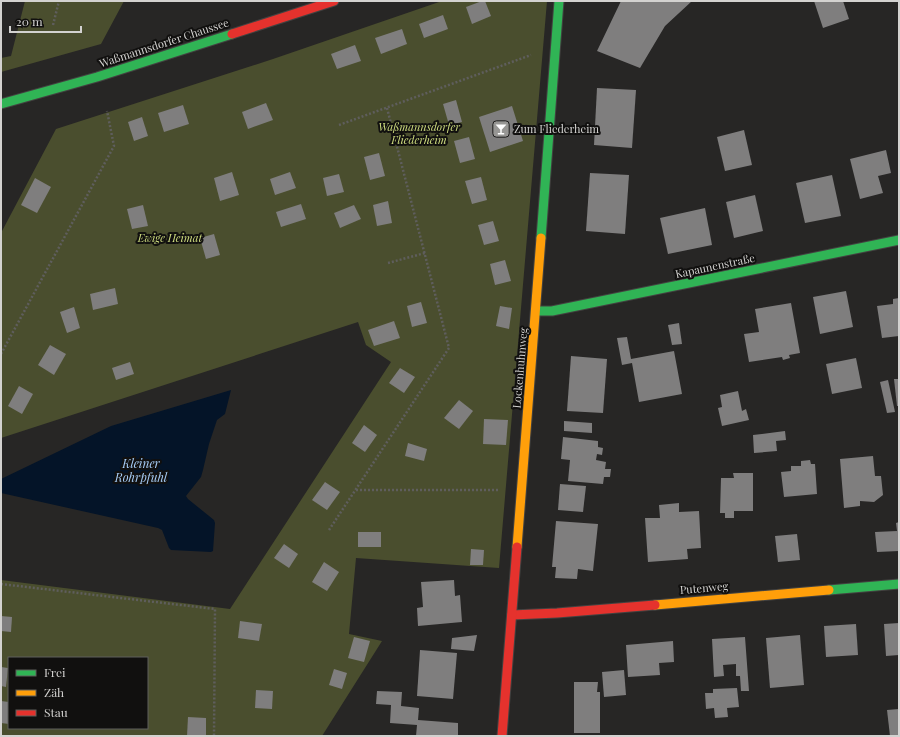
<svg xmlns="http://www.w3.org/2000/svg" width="900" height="737" font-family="'Playfair Display',serif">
<rect width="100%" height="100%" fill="#272625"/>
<g fill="#4a4e2e" fill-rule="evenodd">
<polygon points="25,1 124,1 101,44 1,72 1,58 11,56"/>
<path d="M442,1H547L499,568L356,558L349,634L382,641L322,736H1V580L230,609L391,362L366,345L358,322L1,438V233L56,129L273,59ZM9,658H147V728H9Z"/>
</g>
<polygon fill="#041428" points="231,390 225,414 217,420 209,444 203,470 201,477 186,496 188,499 214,520 215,523 213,551 211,552 171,550 169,548 162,530 158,528 1,493 1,479 111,426"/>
<g fill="#7f7e7e">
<polygon points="482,1 485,1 491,16 472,24 466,7"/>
<polygon points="621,1 692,1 665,26 640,68 597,51"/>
<polygon points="814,1 843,1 849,19 823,28"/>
<polygon points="443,15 448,29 424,38 419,24"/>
<polygon points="402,29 407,44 381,54 375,38"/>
<polygon points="355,45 361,61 337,69 331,54"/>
<polygon points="597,88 636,90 632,148 594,145"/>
<polygon points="456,100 462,122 449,125 443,104"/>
<polygon points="266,103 273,120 248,129 242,112"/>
<polygon points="183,105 189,124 164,132 158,113"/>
<polygon points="512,106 523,141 490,152 479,117"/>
<polygon points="142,117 148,136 134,141 128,122"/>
<polygon points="744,130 752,165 725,171 717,137"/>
<polygon points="469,137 475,159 460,163 454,141"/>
<polygon points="886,150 891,173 878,176 883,193 860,199 850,159"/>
<polygon points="379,153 385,176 370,180 364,157"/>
<polygon points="232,172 239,195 220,201 214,178"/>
<polygon points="290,172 296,188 275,195 270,179"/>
<polygon points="590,173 629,175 625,234 586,231"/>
<polygon points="339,174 344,192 327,196 323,178"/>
<polygon points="832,175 841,216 805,223 796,183"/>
<polygon points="481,177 487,200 472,204 465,181"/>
<polygon points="35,178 51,187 37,213 21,205"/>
<polygon points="755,195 763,231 734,238 726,202"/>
<polygon points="388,201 392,223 377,226 373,205"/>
<polygon points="301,204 306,219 281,227 276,212"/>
<polygon points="143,205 148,226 132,229 127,209"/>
<polygon points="354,205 361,219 340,228 334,213"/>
<polygon points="705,208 712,245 668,254 660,218"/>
<polygon points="493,221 499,241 484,245 478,225"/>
<polygon points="214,234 220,255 206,259 200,238"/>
<polygon points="505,260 511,281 495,285 490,264"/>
<polygon points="115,288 118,304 93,310 90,294"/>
<polygon points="846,291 853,327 820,334 813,297"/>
<polygon points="899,298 899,336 882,338 877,306 893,304 893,299"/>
<polygon points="421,302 427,323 412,327 407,306"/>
<polygon points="791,303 800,353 789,355 790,358 783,360 782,357 749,362 744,334 759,332 755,309"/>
<polygon points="500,306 512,308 509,329 496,326"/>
<polygon points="74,307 80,328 67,333 60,312"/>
<polygon points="394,321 400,338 374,346 368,330"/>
<polygon points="679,323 682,344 672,345 668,325"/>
<polygon points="627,337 631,359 674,351 682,394 639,402 632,363 622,365 617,338"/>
<polygon points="50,345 66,354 54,375 38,365"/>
<polygon points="571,356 607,359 603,413 567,411"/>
<polygon points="856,358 862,388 832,394 826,364"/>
<polygon points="130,362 134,374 116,380 112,368"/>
<polygon points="400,368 415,377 404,393 389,383"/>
<polygon points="894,379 899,379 899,406 897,406"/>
<polygon points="888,380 895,412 887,413 880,382"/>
<polygon points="19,386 33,394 22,414 8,406"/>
<polygon points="738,391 742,411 746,409 749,420 722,426 718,408 722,407 720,395"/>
<polygon points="459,400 473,411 459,429 444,418"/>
<polygon points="484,419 508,420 506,445 483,444"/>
<polygon points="564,421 592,423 592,433 564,431"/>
<polygon points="364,425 377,435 365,452 352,443"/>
<polygon points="785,431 786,440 776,441 777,451 754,453 753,435"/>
<polygon points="563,437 598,441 598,447 603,448 602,455 597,454 596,460 606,462 605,469 611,469 610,477 604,477 603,484 568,481 570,460 561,459"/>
<polygon points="408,443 427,449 424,461 405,456"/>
<polygon points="873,456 875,476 881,476 883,495 874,502 860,501 860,506 844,508 840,459"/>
<polygon points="810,460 811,464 815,464 817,494 784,497 781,472 791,471 791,466 801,466 801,461"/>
<polygon points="733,473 753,473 753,511 734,511 734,518 725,518 725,513 720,513 721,478 734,478"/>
<polygon points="325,482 340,492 327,510 312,500"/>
<polygon points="560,484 586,486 583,512 558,510"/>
<polygon points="679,503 679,512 699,511 701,548 687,549 688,559 648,562 645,518 660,518 659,505"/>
<polygon points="556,521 598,524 593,571 578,569 577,579 555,578 556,567 552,567"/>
<polygon points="899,522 899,551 877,552 875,532 897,531 896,523"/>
<rect x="358" y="532" width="23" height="15"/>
<polygon points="797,534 800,560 778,562 775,536"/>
<polygon points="284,544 298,554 289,568 274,558"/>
<polygon points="471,549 484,550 483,565 470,565"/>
<polygon points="324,562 339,572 327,591 312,582"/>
<polygon points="454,580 455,596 460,595 462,622 418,626 417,608 423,607 421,582"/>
<polygon points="1,616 12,617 11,632 1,631"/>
<polygon points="240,621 262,624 259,641 238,638"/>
<polygon points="899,623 899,655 886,656 884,624"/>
<polygon points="856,624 858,655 826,657 824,626"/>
<polygon points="477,635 474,651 451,649 452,638"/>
<polygon points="800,635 804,685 770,688 766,638"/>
<polygon points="354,637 370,641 364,662 348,658"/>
<polygon points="745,637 749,691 741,691 740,676 736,676 736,664 723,665 724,676 714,677 712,639"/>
<polygon points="673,641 674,662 659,663 660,675 628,677 626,645"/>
<polygon points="420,650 457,653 453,699 417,696"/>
<polygon points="1,667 8,668 6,687 1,686"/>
<polygon points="334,669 347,673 342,689 329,685"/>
<polygon points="624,670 626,695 604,697 602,672"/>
<polygon points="574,682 598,682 597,692 600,692 600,733 574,733"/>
<polygon points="737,688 739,707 727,708 728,717 715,718 714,708 706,709 705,693 713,693 713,689"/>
<polygon points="256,690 273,691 272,709 255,708"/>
<polygon points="377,691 402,692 401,706 419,708 418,720 458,723 458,736 416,736 417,725 390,723 391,705 376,704"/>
<polygon points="1,701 9,702 9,724 1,723"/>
<polygon points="899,709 899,736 890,736 887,710"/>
<polygon points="188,717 206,718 206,736 187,736"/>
</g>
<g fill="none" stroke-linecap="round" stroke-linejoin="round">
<defs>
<g id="fast">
<polyline points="1,104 97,77 232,34"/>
<polyline points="541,238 559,1"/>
<polyline points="536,311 552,311 899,240"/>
<polyline points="829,590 899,584"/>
</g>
<g id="slow">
<polyline points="517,547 541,238"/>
<polyline points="655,605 829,590"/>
</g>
<g id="jam">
<polyline points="232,34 334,1"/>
<polyline points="512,615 557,613 655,605"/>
<polyline points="502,736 517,547"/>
</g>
</defs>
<use href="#fast" stroke="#434241" stroke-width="11"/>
<use href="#slow" stroke="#434241" stroke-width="11"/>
<use href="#jam" stroke="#434241" stroke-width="11"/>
<g stroke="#5f5e5d" stroke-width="2.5" stroke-dasharray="2 2" stroke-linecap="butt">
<polyline points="53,25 59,1"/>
<polyline points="339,125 531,55"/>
<polyline points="388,263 425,253"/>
<polyline points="1,354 114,146 107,111"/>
<polyline points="356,490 499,490"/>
<polyline points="329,530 449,348 387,108"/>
<polyline points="1,584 215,609 214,736"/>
</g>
<use href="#fast" stroke="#30b455" stroke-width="9"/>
<use href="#slow" stroke="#ff9f0a" stroke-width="9"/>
<use href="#jam" stroke="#e5322d" stroke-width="9"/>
</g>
<defs>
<symbol id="bar-square" viewBox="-11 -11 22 22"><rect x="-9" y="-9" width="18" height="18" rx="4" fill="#979694" stroke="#11100f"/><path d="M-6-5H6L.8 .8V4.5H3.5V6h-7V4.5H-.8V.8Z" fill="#fff"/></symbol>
</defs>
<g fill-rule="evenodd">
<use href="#bar-square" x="491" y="119" width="20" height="20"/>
</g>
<g text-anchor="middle" stroke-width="4" stroke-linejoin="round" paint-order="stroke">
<g font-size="11" fill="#d3d2d0" stroke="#11100f">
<text transform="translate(164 43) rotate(-18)" y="4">Waßmannsdorfer Chaussee</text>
<text transform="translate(715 266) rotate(-12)" y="4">Kapaunenstraße</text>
<text transform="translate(520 368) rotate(-85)" y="4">Lockenhuhnweg</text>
<text transform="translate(704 588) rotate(-5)" y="4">Putenweg</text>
</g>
<g font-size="11" font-style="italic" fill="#cedc7f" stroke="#11100f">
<text x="419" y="131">Waßmannsdorfer<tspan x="419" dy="13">Fliederheim</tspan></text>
<text x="170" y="242">Ewige Heimat</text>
</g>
<g font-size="11" fill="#d3d2d0" stroke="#11100f" text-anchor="start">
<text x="514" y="133">Zum Fliederheim</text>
</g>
<g font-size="12" font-style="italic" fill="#a7cdf7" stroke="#11100f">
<text x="141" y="468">Kleiner<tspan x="141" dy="14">Rohrpfuhl</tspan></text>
</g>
</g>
<rect width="900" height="737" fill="none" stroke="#d3d2d0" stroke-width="4"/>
<rect x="8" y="657" width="140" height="72" fill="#11100f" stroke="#5f5e5c"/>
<rect x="16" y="670" width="20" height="6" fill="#30b455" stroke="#5f5e5c"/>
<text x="44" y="677" font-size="12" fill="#d3d2d0">Frei</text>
<rect x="16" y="690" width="20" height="6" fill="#ff9f0a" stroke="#5f5e5c"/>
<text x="44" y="697" font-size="12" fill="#d3d2d0">Zäh</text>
<rect x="16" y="710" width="20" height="6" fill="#e5322d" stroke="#5f5e5c"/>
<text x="44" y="717" font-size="12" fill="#d3d2d0">Stau</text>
<path d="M10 26v6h71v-6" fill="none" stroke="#d3d2d0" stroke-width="2"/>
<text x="16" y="26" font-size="12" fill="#d3d2d0" stroke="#11100f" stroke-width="3" paint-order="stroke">20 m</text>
</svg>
